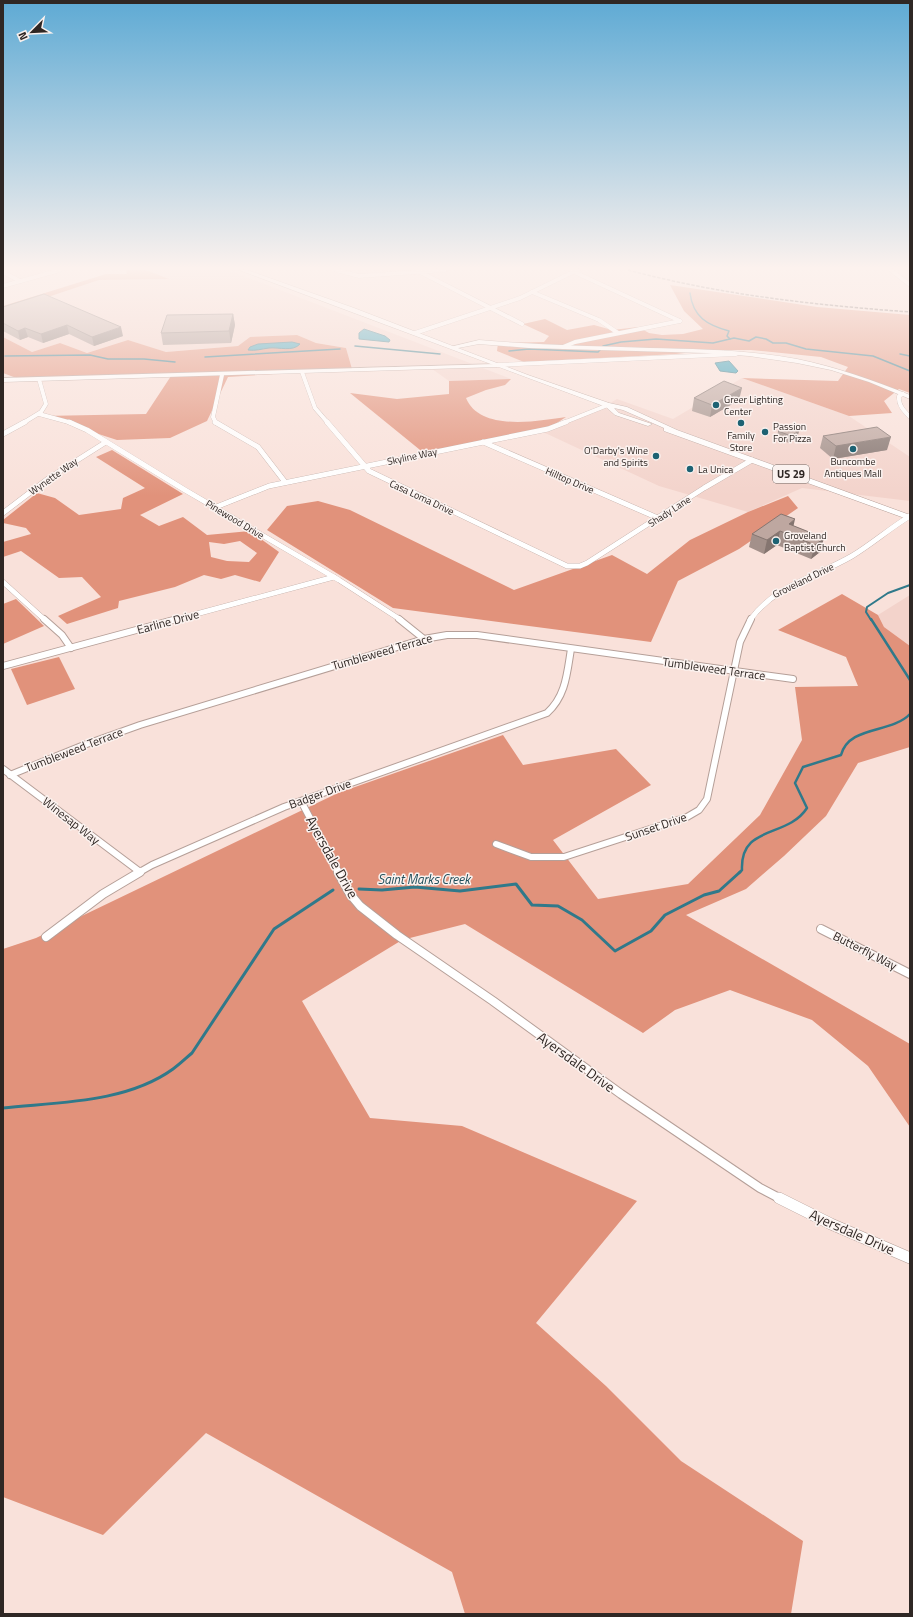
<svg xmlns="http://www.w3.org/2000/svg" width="913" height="1617" font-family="'Titillium Web',sans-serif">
<rect width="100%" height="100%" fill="#f9e1da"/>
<g fill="#f3d3cb">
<polygon points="146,270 228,270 511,379 449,381 428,366 352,369 346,348 316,343 297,335 250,337 238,346 166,352 128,340 87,353 60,343 32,352 3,337 3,312 99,280 168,279"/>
<polygon points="742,378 849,416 910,457 910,501 802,488 748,512 659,486 543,432 598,410 617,399 673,419"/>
<polygon points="910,595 910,646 884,627 878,615"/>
</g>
<g fill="#e1927b" fill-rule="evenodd">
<polygon points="126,270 146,270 169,279 99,280 3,312 3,306 106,274 127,274"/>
<polygon points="670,285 817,307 910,315 910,393 899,389 884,401 892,413 849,416 742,378 838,381 848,367 821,357 751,350 710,350 676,354 524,362 497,351 498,343 544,342 549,336 523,324 545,319 567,330 594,325 612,330 638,327 649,333 662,335 683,334 703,329 684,311"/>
<polygon points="297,335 316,343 346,348 352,369 228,377 207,421 170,438 117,440 43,416 146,414 171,376 19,379 3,373 3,337 32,352 60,343 87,353 128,340 166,352 238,346 250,337"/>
<path d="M511,379L505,385L486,390L466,398C480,432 538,421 566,417L543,432L425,454L350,393L397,399L449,394V381Z"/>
<path d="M112,450L183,494L140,515L159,526L183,517L207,535L250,531L279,552L260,582L235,575L221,579L204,575L175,587L119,601L118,608L67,624L58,616L101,597L82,577L59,578L21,551L3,557V542L31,534L26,528L3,523V520L37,493L55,498L79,515L121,509L123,498L145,488L96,457ZM240,541L257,553L249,562L227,561L211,557L209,542L224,544Z"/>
<polygon points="788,496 798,508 739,549 678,581 651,642 393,608 267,530 287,506 318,501 350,510 514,590 612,555 647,574 690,540 748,512"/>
<polygon points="842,594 878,615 884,627 910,646 910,747 858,763 826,816 784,856 746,889 686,915 910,1044 910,1127 868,1066 812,1020 730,990 675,1010 643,1033 465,924 402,940 302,1001 370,1118 462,1126 637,1201 536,1323 606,1386 681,1461 803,1541 791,1614 465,1614 452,1572 206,1433 103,1535 3,1497 3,949 36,938 338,793 503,735 523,765 616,749 651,785 553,840 598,899 688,884 760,815 802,740 795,687 858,686 846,657 778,630"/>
<polygon points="16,599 44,626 3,644 3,604"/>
<polygon points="59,657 75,689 27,705 11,669"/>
</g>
<g fill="#309cb6" stroke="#30798a">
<polygon points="364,329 385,336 390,340 389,342 359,339 359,333"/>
<path d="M292,342L300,344C293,352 279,347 269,348C261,349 256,351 248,350L250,347L258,344Z"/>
<polygon points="729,361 738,371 736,373 720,371 715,363"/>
</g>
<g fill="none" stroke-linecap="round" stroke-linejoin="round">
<g stroke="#30798a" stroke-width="1.5">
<path d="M690,293C693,317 707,325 729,331L727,336L730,339"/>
<polyline points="355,346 440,354"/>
<polyline points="603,346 621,342 656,339 713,343 734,338 749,341 756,337 766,339 773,343 786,343 806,349 873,356 910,371"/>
<polyline points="509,351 529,349 598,352 600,350"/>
<polyline points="900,354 910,356"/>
<polyline points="5,356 90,355 108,359 144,359 175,362"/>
<polyline points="205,357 340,349"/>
</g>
<polyline stroke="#30798a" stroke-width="2" points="871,620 866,612 867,607 888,593 910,585"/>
<g stroke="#30798a" stroke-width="2.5">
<polyline points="871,619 910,680"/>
<path d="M739,873L742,870C740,824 787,839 807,808L795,783L803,767L841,755C849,725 891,734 910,714"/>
</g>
<g stroke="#30798a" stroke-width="3">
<polyline points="359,889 382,890 415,887 460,891 516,884 532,905 558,906 582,920 615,951 651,931 665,915 704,895 719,891 740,872"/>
<path d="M3,1108C59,1102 126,1103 173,1069C180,1064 186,1058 192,1053L274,929L333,890"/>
</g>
<defs>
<g id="minor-far4">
<polyline points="336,270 359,276 445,270"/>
<polyline points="891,270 910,285"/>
<polyline points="572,271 680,321"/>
<polyline points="3,272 20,281"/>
<polyline points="420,272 522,324"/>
<polyline points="3,286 60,270"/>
<polyline points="532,292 599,320 618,333"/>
<polyline points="415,333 520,298 577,270"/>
<polyline points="563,347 575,342 680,321"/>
<polyline points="497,365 736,354"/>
<polyline points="302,372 315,408 328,423"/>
<path d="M903,394L899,396C898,405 904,411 910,417"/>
<polyline points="39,414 72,423"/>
<polyline points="23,423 41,412 46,404 39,379"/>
<polyline points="216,423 213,417 222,375"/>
<polyline points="563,423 608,405"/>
</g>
<g id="minor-far3">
<polyline points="69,422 87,430 185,490 339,580 401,620"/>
<polyline points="215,422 258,447 285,482"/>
<polyline points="327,422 369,471 567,566 580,566 587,563 704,488 752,460"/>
<polyline points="3,434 25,422"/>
<polyline points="483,442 658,518"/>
<polyline points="216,507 269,486 548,429 566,422"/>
<polyline points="3,513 49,478 106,442"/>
<polyline points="3,582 45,620"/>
<polyline points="174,620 334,577"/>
<path d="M750,620C775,585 816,577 852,556C872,544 890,528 910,516"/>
</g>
<g id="minor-far2">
<polyline points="44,619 62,635 71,648"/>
<polyline points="399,619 424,639"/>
<polyline points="3,666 177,619"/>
<polyline points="3,769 140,872"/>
<polyline points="10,775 84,745 140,725 424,639 447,635 477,635 793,679"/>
<polyline points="301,801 339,873"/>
<polyline points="496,844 531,857 564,857 687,817 699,810 707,799 740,642 751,619"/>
<path d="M138,873L152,865L284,807L547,713C566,696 567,673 571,649"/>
</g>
<g id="minor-far1">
<polyline points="338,872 350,894 360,906 397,935 493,1001 621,1094 760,1188 781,1199"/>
<polyline points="821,929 910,974"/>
<polyline points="46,937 103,894 140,872"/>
</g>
<polyline id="minor" points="779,1198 831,1224 910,1258"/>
<g id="tertiary">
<path d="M479,340C536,345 592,346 649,348C699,349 748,350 797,359C836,367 873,380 910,395V399L869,382L831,370L797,363L749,356L707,353L529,348L479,344L453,349L450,347Z"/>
<polygon points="499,364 499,366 497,367 3,382 3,378"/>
</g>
<polygon id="primary" points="239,270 247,270 354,308 528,375 609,403 627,407 677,430 910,515 910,520 664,431 664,428 623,410 614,408 619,413 652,424 648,426 615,415 606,407"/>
</defs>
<use href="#minor-far4" stroke="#b59f98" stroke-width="4.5"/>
<use href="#minor-far3" stroke="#b59f98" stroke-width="5.5"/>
<use href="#minor-far2" stroke="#b59f98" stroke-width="8"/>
<use href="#minor-far1" stroke="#b59f98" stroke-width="10"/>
<use href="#minor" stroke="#b59f98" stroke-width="12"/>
<use href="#tertiary" stroke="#b59f98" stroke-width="1"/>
<use href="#primary" stroke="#b59f98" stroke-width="1"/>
<use href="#minor-far4" stroke="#fff" stroke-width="4"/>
<use href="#minor-far3" stroke="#fff" stroke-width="5"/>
<use href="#minor-far2" stroke="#fff" stroke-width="6"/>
<use href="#minor-far1" stroke="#fff" stroke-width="8"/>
<use href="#minor" stroke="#fff" stroke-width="11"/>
<use href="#tertiary" fill="#fff" fill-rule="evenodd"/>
<use href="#primary" fill="#fff" fill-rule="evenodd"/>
<path stroke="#6c5f5b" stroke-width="1.5" stroke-dasharray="3.5 1.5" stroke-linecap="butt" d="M628,270C721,295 815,305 910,312"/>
</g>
<g fill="#a3908a">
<polygon points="3,307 123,336 94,346 69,334 43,343 28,337 20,340 3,331"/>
<polygon points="233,314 235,325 231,343 163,345 161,333"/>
<polygon points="694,398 739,400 710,417 692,411"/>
<polygon points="778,431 799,431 797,438 789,443 777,438"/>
<polygon points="823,436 887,450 833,459 820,448"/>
<polygon points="793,526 824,538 820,552 811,559 777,545 764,554 749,547 752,534"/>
</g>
<g fill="#857570">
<polygon points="233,314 235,325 231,343 229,331"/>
<polygon points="67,325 69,334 43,343 41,334"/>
<polygon points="121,327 123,336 94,346 92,337"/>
<polygon points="25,328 28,337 20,340 18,331"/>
<polygon points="742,388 739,400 710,417 712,405"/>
<polygon points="799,431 797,438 789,443 791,436"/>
<polygon points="891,437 887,450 833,459 836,446"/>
<polygon points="795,519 792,533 789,524"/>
<polygon points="780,531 777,545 764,554 767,540"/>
<polygon points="824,538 820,552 811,559 815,545"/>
</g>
<g fill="#bea7a0" stroke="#857570">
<polygon points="44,294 121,327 92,337 67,325 41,334 25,328 18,331 3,323 3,307"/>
<polygon points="233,314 229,331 161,333 167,315"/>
<polygon points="724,381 742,388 712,405 694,398"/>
<polygon points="787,427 799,431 791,436 778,431"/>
<polygon points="877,427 891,437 836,446 823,436"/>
<polygon points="781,514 795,519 789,524 824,538 815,545 780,531 767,540 752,534"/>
</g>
<linearGradient id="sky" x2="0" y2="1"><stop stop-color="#5eaad4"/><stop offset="0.54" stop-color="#fcf2ee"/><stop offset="1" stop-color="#fcf2ee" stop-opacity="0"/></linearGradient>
<rect width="913" height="496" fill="url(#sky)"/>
<g fill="#1d6273" stroke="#fbf2ef" stroke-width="1.5">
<circle cx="716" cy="405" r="4"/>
<circle cx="741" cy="423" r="4"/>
<circle cx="765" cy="432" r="4"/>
<circle cx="853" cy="449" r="4"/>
<circle cx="656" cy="456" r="4"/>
<circle cx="690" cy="469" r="4"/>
<circle cx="776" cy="541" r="4"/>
</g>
<g text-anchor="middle" stroke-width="3" stroke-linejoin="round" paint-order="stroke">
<g font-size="10" fill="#2f2724" stroke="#fbf2ef" text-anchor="start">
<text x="724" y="403">Greer Lighting<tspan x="724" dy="12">Center</tspan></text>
<text x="773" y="430">Passion<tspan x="773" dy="12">For Pizza</tspan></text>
<text x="741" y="439" text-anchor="middle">Family<tspan x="741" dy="12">Store</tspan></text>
<text x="648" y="454" text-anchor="end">O'Darby's Wine<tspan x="648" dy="12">and Spirits</tspan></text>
<text x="853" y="465" text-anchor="middle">Buncombe<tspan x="853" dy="12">Antiques Mall</tspan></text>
<text x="698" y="473">La Unica</text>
<text x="784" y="539">Groveland<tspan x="784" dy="12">Baptist Church</tspan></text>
</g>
<g font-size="10" fill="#2f2724" stroke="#fbf2ef">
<text transform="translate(412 456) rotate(-12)" y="4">Skyline Way</text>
<text transform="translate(53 476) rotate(-35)" y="4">Wynette Way</text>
<text transform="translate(570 480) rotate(23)" y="4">Hilltop Drive</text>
<text transform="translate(422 497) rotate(25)" y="4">Casa Loma Drive</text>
<text transform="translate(669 511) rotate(-33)" y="4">Shady Lane</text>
<text transform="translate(235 519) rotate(31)" y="4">Pinewood Drive</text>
<text transform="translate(803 580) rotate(-26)" y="4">Groveland Drive</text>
</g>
<rect fill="#fbf2ef" stroke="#6c6461" stroke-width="1" x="773" y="465" width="36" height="18" rx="3"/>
<g font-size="11" font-weight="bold" fill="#2f2724">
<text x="791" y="478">US 29</text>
</g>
<g font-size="12" fill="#2f2724" stroke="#fbf2ef">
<text transform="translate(168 622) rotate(-15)" y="4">Earline Drive</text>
<text transform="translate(382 652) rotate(-16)" y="4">Tumbleweed Terrace</text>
<text transform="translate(714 669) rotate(8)" y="4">Tumbleweed Terrace</text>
<text transform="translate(74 750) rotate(-21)" y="4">Tumbleweed Terrace</text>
<text transform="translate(320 794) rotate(-20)" y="4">Badger Drive</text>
<text transform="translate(71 821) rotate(38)" y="4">Winesap Way</text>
<text transform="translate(656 827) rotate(-19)" y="4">Sunset Drive</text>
<text transform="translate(865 951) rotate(27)" y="4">Butterfly Way</text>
</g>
<g font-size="13" font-style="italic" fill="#224f5b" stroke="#fbf2ef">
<text x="424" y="884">Saint Marks Creek</text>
</g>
<g font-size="14" fill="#2f2724" stroke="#fbf2ef">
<text transform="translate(332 857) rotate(61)" y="5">Ayersdale Drive</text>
<text transform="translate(576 1062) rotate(36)" y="5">Ayersdale Drive</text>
<text transform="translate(852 1232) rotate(24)" y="5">Ayersdale Drive</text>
</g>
</g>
<rect width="913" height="1617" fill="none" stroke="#2f2724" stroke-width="8"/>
<g transform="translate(32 32) rotate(246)" stroke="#fbf2ef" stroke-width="3" paint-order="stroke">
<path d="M0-3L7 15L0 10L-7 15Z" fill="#2f2724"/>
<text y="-6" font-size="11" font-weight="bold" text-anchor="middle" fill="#2f2724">N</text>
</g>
</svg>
